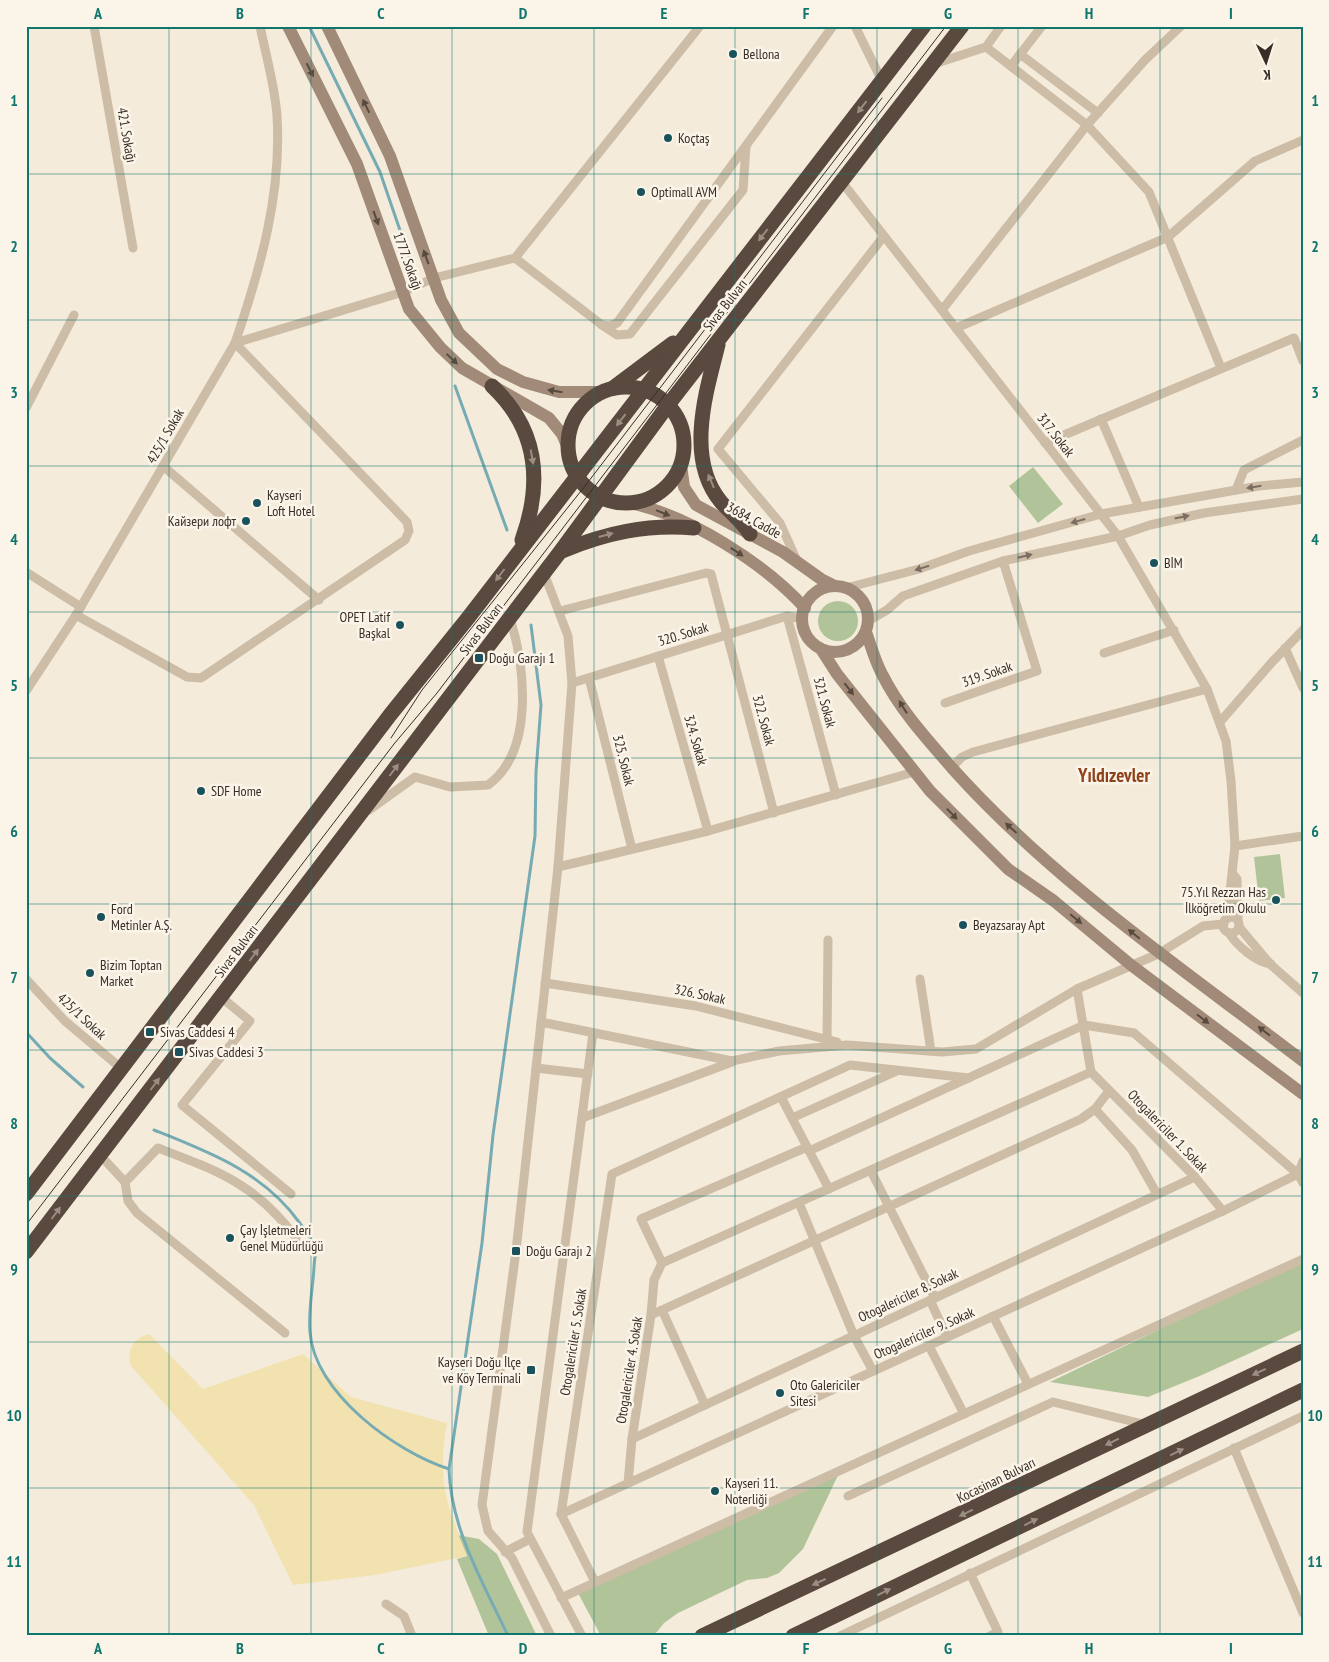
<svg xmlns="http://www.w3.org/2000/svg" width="1329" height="1662" font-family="'PT Sans Narrow',sans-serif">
<rect width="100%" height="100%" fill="#f4ebdb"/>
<g fill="#b1c499">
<polygon points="1033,467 1063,504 1038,523 1009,486"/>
<circle cx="838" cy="621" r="20"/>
<polygon points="1280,854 1285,898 1259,901 1254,857"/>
<polygon points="1303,1260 1303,1329 1202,1375 1148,1397 1050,1382"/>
<polygon points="841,1469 803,1549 779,1573 767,1578 747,1580 678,1613 664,1623 657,1632 649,1636 601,1636 578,1593"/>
<polygon points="458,1535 479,1539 497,1554 537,1636 489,1636 457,1559 467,1556"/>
</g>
<path fill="#f2e2af" d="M149,1334L203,1389L303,1354L351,1397L447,1423C437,1481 446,1504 467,1556L375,1575L293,1585L254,1505L131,1366C126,1351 133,1338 149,1334Z"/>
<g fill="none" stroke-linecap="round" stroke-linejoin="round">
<g stroke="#77abb3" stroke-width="3">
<polyline points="309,26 380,172 414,271"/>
<polyline points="455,386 507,530"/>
<polyline points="26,1032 50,1058 83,1087"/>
<path d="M154,1130C209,1152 263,1172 299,1222C304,1229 313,1240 315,1248C316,1254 314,1262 314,1267C313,1288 308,1311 310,1332C314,1393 396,1452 449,1469"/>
<path d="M508,1636C483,1582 451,1530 449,1469L482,1243L493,1135L535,836L536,772L541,705L531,625"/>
</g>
<g stroke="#cdbca6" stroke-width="9">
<polyline points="94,26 133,248"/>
<polyline points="855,26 882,81"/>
<polyline points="986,47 1087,125 1149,192 1221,368"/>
<polyline points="1020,54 1098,113"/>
<polyline points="934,64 986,47 1001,26"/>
<polyline points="1011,66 1042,26"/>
<polyline points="842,182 1118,536 1207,689 1226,741 1231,781 1235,846 1227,919"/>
<polyline points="515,258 602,325 610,326 617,323 833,26"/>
<polyline points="942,310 1087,125 1145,60 1181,26"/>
<polyline points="602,325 617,335 630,334 743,190 746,146"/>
<polyline points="956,328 1168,237 1255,161 1303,140"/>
<polyline points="26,408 74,315"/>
<polyline points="1101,419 1139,507"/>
<polyline points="1045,443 1294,338 1303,361"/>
<polyline points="163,466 319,600"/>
<polyline points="1236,490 1244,470 1303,440"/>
<polyline points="798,563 780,523 718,449 884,236"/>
<polyline points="26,572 81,607"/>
<polyline points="544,573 568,636 572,683 558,867 516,1251 482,1505 488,1531 512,1558 551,1636"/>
<polyline points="846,588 919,569 969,551 1101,514 1259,486 1303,482"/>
<polyline points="560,611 706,573 711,574 774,813"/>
<path d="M76,615L187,677L201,678L405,540L409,531L407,522L235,343C260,270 282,194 277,116C275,86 266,56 260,26"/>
<polyline points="787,616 836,795"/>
<polyline points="868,621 887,610 903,596 1003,561 1118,536 1150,525 1204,513 1303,499"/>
<polyline points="1285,648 1303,688"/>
<polyline points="1104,653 1174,630"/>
<polyline points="658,656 708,831"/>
<polyline points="589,678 632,849"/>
<polyline points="572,683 787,616 803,619"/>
<polyline points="26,691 76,615 235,343 403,292 434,278 515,258 700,26"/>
<polyline points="945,703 1037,671 1003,561"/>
<polyline points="1220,722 1273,661 1303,630"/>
<polyline points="952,767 962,757 973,752 1207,689"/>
<path d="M369,810L415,777L450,787L488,785C535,751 525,666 510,618"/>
<polyline points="1235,846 1303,836"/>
<polyline points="558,867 708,831 914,772"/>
<polyline points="1233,874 1237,879 1238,921"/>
<circle cx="1231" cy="925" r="8"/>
<polyline points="1239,927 1271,965 1303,993"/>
<path d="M1229,933C1237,946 1256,962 1271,964"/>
<polyline points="26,979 65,1021 122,1069"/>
<polyline points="920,979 931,1051"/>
<polyline points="545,983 696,1006 837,1042"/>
<polyline points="1077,989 1091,1072"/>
<polyline points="221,997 250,1021 182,1105 291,1194"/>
<polyline points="541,1022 732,1061 779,1051 847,1045 942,1052 976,1049 1077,989 1158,954 1203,926 1224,924"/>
<polyline points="827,1040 828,940"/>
<polyline points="536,1068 588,1074"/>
<polyline points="1091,1072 1195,1177 1223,1211"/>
<polyline points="781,1097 829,1189"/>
<polyline points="1095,1109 1132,1150 1157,1194"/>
<polyline points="582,1118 732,1062"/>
<polyline points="792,1118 897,1071"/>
<polyline points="809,1151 1084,1025 1134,1033 1298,1174 1303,1183"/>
<path d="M100,1155L125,1182L158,1148C218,1171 256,1184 296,1238"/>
<polyline points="871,1171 935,1298"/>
<polyline points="125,1182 128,1201 137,1213 285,1333"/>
<polyline points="799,1203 854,1336 873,1371"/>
<polyline points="662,1263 641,1219 807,1147"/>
<polyline points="930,1300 947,1337"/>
<polyline points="662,1310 705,1405"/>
<polyline points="651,1315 1081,1119 1095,1109 1109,1091"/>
<polyline points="993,1316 1028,1384"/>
<polyline points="929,1346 964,1414"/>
<polyline points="632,1439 1195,1177"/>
<polyline points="1234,1448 1303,1613"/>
<polyline points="628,1483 632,1439 651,1315 654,1280 662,1263 1091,1072"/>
<polyline points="848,1496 1053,1402 1147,1425"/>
<polyline points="561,1514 1223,1211 1298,1174 1303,1161"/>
<polyline points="561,1514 612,1174 850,1065 969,1078"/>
<polyline points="561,1514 595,1582"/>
<polyline points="505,1552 530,1539"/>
<polyline points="970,1573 998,1632 990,1636"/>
<polyline points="561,1598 1303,1259"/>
<polyline points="386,1604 404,1616 412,1636"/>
<polyline points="582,1636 527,1532 593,1033"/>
<polyline points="840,1636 1303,1416"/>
</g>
<g stroke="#a18a77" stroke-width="12">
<polyline points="288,26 357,164 409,309 440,347 462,368 549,418 562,434 568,448"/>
<polyline points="327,26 390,156 441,300 459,333 497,369 523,382 559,392 603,392"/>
<polyline points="681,465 684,487 696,505 783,552 821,579 835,586"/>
<path d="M630,503C690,516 764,563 805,608"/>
<circle cx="835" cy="619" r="33"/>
<path d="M866,632C871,646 875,661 882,674C900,710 926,738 952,768C1054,882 1182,968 1303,1061"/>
<polyline points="821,649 837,674 930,791 1008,869 1054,901 1131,965 1303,1094"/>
</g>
<g stroke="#5a493e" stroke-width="15">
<path d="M718,345C706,392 685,459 721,502C731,513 742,521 750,534"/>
<path d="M492,386C538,429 543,482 522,540"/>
<circle cx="626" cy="445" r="58"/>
<polyline points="613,388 673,343"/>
<path d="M562,551C606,533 646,524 694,528"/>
<polyline points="26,1194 390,715 468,618 924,26"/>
<polyline points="26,1252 560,552 668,405 962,26"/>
<polyline points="702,1636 1303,1351"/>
<polyline points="793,1636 1303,1390"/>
</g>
<g stroke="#382e27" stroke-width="1">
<polyline points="391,738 422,690 585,486 882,98"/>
<polyline points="26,1225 394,744 437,693 946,26"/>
</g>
</g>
<defs><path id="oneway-solid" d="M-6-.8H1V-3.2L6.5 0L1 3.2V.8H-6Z" transform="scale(1.25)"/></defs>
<g fill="#584a3f">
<use href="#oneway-solid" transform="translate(310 70) rotate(63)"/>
<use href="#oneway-solid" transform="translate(366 106) rotate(-116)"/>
<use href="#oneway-solid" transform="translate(376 218) rotate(70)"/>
<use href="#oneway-solid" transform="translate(426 257) rotate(-110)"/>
<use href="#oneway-solid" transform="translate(452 359) rotate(43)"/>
<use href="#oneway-solid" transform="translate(555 391) rotate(-171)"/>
<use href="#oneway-solid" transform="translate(663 513) rotate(22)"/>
<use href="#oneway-solid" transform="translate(737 552) rotate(33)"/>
<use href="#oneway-solid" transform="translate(849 689) rotate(52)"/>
<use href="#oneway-solid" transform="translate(903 707) rotate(-122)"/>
<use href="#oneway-solid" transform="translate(952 814) rotate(46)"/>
<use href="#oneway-solid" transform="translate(1011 828) rotate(-138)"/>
<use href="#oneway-solid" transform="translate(1076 919) rotate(40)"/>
<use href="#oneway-solid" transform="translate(1134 934) rotate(-141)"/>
<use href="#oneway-solid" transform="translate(1203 1019) rotate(37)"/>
<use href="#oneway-solid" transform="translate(1264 1031) rotate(-142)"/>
</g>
<g fill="#9a8d82">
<use href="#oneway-solid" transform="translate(862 107) rotate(128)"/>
<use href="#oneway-solid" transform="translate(763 235) rotate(128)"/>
<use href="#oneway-solid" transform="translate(621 420) rotate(128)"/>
<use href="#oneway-solid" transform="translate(532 457) rotate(80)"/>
<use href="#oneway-solid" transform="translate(711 481) rotate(-113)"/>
<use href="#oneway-solid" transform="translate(606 535) rotate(-15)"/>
<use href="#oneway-solid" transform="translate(500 575) rotate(127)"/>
<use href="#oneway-solid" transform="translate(394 770) rotate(-53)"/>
<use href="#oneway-solid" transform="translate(254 955) rotate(-53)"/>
<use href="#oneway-solid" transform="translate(155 1084) rotate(-53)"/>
<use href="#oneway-solid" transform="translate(56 1213) rotate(-53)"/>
<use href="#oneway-solid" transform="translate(1259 1372) rotate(155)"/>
<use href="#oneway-solid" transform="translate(1112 1442) rotate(154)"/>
<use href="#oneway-solid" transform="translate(1177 1452) rotate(-26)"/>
<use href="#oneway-solid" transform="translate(966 1513) rotate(154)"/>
<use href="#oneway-solid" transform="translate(1031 1522) rotate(-26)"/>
<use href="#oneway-solid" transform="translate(819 1582) rotate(155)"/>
<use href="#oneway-solid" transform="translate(884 1592) rotate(-26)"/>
</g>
<g fill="#7b6e60">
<use href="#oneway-solid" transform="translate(1254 487) rotate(171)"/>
<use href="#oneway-solid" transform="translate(1182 517) rotate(-12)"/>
<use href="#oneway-solid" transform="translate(1078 521) rotate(164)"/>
<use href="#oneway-solid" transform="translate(1025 556) rotate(-13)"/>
<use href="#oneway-solid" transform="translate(922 568) rotate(162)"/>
</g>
<path fill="none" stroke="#0f766e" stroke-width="1" stroke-opacity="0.55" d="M169,26V1636M311,26V1636M452,26V1636M594,26V1636M735,26V1636M877,26V1636M1018,26V1636M1160,26V1636M26,174H1303M26,320H1303M26,466H1303M26,612H1303M26,758H1303M26,904H1303M26,1050H1303M26,1196H1303M26,1342H1303M26,1488H1303"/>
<g fill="#19525d" stroke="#fbf4e8" stroke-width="2">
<circle cx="733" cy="54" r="5"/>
<circle cx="668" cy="138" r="5"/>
<circle cx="641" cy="192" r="5"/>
<circle cx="257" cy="503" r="5"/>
<circle cx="246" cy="521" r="5"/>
<circle cx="1154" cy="563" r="5"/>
<circle cx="400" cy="625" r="5"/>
<rect x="474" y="653" width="10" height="10" rx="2.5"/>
<circle cx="201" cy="791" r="5"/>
<circle cx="1276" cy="900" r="5"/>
<circle cx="101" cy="917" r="5"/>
<circle cx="963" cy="925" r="5"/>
<circle cx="90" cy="973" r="5"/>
<rect x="145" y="1027" width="10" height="10" rx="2.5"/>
<rect x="174" y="1047" width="10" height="10" rx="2.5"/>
<circle cx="230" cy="1238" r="5"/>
<rect x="511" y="1246" width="10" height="10" rx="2.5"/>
<rect x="526" y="1365" width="10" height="10" rx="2.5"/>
<circle cx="780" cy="1393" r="5"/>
<circle cx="715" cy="1491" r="5"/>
</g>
<g text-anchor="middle" stroke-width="5" stroke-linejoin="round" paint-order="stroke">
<g font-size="14" fill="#382e27" stroke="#fbf4e8" text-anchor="start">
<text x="743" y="59">Bellona</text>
<text x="678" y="143">Koçtaş</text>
<text x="651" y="197">Optimall AVM</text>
<text x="267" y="500">Kayseri<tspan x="267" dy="16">Loft Hotel</tspan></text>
<text x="236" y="526" text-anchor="end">Кайзери лофт</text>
<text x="1164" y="568">BİM</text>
<text x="390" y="622" text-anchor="end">OPET Latif<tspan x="390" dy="16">Başkal</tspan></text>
<text x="489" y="663">Doğu Garajı 1</text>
<text x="211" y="796">SDF Home</text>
<text x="1266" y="897" text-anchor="end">75.Yıl Rezzan Has<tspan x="1266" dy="16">İlköğretim Okulu</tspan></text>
<text x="111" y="914">Ford<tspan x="111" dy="16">Metinler A.Ş.</tspan></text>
<text x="973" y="930">Beyazsaray Apt</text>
<text x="100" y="970">Bizim Toptan<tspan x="100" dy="16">Market</tspan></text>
<text x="160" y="1037">Sivas Caddesi 4</text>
<text x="189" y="1057">Sivas Caddesi 3</text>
<text x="240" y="1235">Çay İşletmeleri<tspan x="240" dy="16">Genel Müdürlüğü</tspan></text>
<text x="526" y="1256">Doğu Garajı 2</text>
<text x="521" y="1367" text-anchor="end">Kayseri Doğu İlçe<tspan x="521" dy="16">ve Köy Terminali</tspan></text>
<text x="790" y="1390">Oto Galericiler<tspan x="790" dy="16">Sitesi</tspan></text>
<text x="725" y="1488">Kayseri 11.<tspan x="725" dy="16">Noterliği</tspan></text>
</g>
<g font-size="14" fill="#382e27" stroke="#fbf4e8">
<text transform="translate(127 135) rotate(80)" y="5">421. Sokağı</text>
<text transform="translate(408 261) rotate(70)" y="5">1777. Sokağı</text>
<text transform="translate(725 305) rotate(-52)" y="5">Sivas Bulvarı</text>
<text transform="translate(1056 435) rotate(52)" y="5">317. Sokak</text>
<text transform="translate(165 436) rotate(-60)" y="5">425/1 Sokak</text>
<text transform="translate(754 520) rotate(29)" y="5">3684. Cadde</text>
<text transform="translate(481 629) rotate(-53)" y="5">Sivas Bulvarı</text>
<text transform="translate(683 634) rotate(-17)" y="5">320. Sokak</text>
<text transform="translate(987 674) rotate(-19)" y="5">319. Sokak</text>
<text transform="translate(825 702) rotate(75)" y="5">321. Sokak</text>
<text transform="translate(764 720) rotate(75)" y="5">322. Sokak</text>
<text transform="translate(696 740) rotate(74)" y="5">324. Sokak</text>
<text transform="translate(624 760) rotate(76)" y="5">325. Sokak</text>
<text transform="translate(236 951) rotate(-53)" y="5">Sivas Bulvarı</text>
<text transform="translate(700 994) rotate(12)" y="5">326. Sokak</text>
<text transform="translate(82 1016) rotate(43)" y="5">425/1 Sokak</text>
<text transform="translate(1168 1131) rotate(46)" y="5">Otogalericiler 1. Sokak</text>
<text transform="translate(908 1295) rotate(-25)" y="5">Otogalericiler 8. Sokak</text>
<text transform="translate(924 1333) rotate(-24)" y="5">Otogalericiler 9. Sokak</text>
<text transform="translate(573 1342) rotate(-81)" y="5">Otogalericiler 5. Sokak</text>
<text transform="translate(629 1370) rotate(-81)" y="5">Otogalericiler 4. Sokak</text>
<text transform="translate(996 1480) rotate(-26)" y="5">Kocasinan Bulvarı</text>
</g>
<g font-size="19" font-weight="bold" fill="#8e411a" stroke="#fbf4e8">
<text x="1114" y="782">Yıldızevler</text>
</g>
</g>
<rect width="1329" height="1662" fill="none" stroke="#fbf4e8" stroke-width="55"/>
<g transform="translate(1266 62) rotate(176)" stroke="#fbf4e8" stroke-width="4" paint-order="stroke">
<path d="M0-4L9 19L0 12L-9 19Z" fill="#382e27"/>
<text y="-8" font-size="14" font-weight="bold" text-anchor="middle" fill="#382e27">K</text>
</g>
<rect x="28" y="28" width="1274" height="1606" fill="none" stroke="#0f766e" stroke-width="2"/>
<g font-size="16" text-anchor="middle" font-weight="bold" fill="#0f766e">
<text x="98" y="19">A</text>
<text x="240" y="19">B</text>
<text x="381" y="19">C</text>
<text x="523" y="19">D</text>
<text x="664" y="19">E</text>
<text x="806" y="19">F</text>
<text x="948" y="19">G</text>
<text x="1089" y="19">H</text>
<text x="1231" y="19">I</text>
<text x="14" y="106">1</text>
<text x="1315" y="106">1</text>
<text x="14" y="252">2</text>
<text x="1315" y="252">2</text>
<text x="14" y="398">3</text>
<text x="1315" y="398">3</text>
<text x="14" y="545">4</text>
<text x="1315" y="545">4</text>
<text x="14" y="691">5</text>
<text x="1315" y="691">5</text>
<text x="14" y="837">6</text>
<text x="1315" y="837">6</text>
<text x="14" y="983">7</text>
<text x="1315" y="983">7</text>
<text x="14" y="1129">8</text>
<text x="1315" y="1129">8</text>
<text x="14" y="1275">9</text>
<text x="1315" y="1275">9</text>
<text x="14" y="1421">10</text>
<text x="1315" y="1421">10</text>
<text x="14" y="1567">11</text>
<text x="1315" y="1567">11</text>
<text x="98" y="1654">A</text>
<text x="240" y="1654">B</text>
<text x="381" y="1654">C</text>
<text x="523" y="1654">D</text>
<text x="664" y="1654">E</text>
<text x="806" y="1654">F</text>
<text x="948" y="1654">G</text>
<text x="1089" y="1654">H</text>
<text x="1231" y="1654">I</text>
</g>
</svg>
